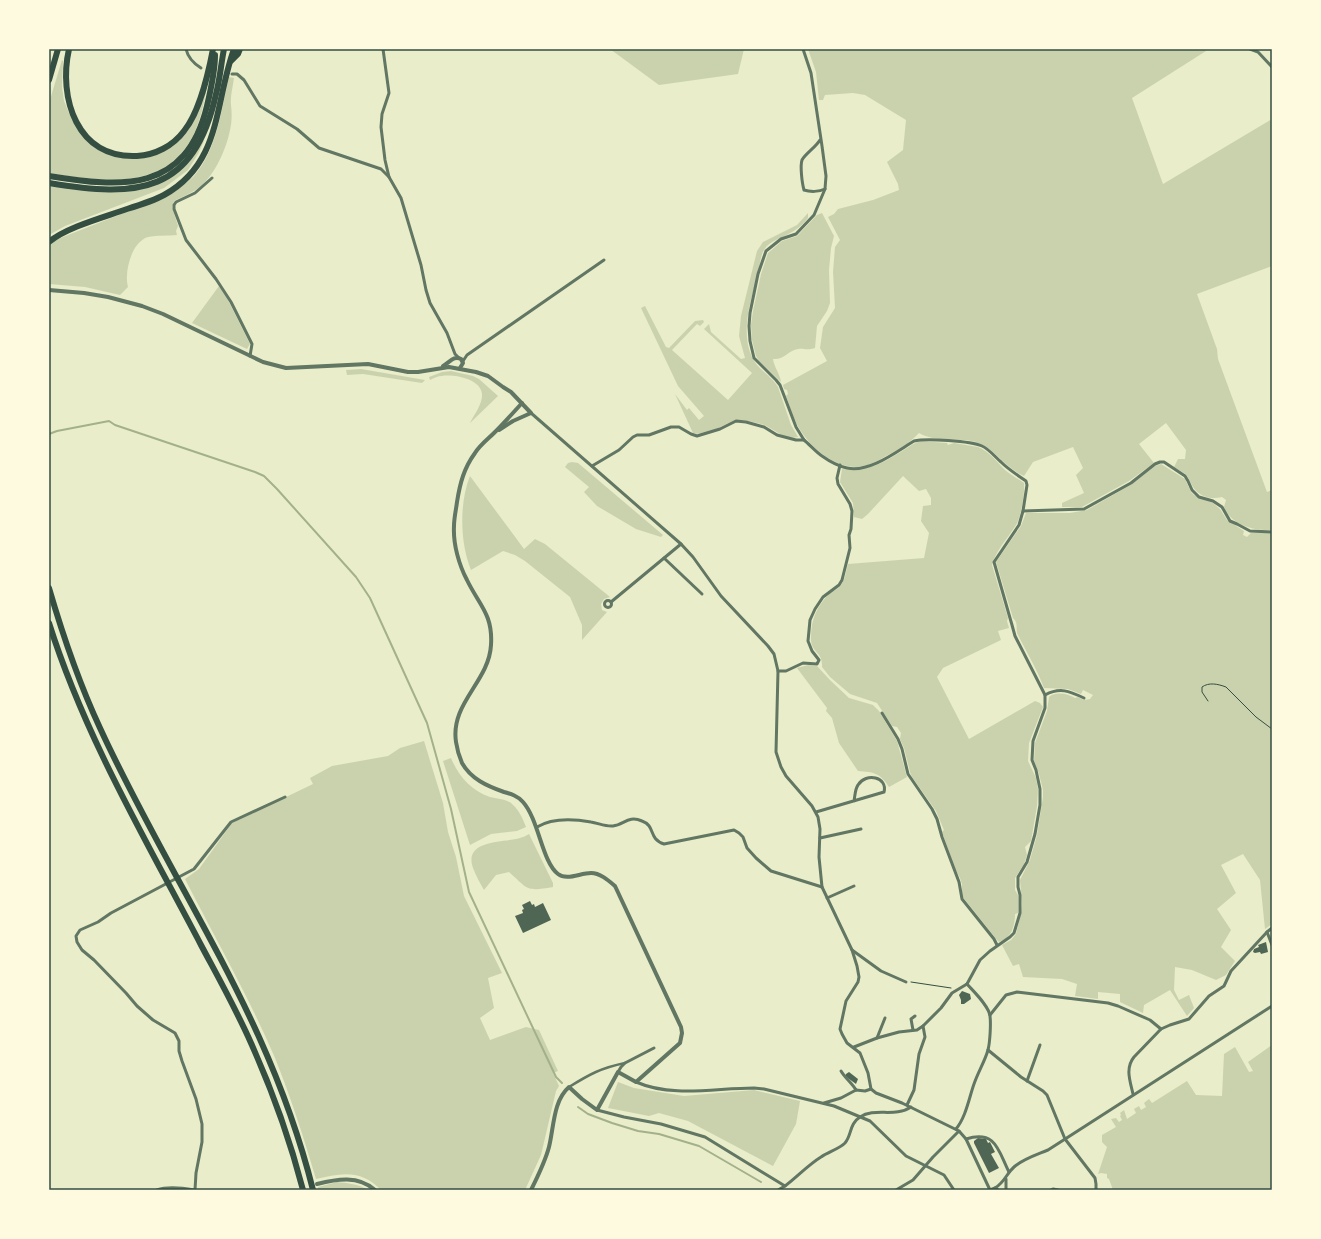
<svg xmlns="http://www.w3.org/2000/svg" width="1321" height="1239" font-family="'Golos Text',sans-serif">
<rect width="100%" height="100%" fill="#e9edc9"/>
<g fill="#cad2ad">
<polygon points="610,49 744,49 738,74 659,85"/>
<path d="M808,49H1205L1206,51L1132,98L1163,184L1272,119V266L1197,294L1217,349L1218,359L1267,492L1272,490V530C1254,531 1231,525 1224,507L1226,500L1222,497C1211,500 1200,497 1193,487C1191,484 1190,480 1187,476C1184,472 1178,470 1174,467L1178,459H1185L1186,450L1166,423L1139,444L1154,463L1129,481L1082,507H1062V503L1084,493L1076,475L1083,468L1073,447L1033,462L1024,476C1019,474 1015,471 1011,468C1000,460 990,446 976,442C958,437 936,443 919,433C910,443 898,450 886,456C878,461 868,466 858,467C834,468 810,447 799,428C793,418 790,407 786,396L788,394L787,390L784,389L783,385L827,361L820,348L823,327L835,308L833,272L835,247L840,240L828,217L834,214L838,209L873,200L899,190L898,184L887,162L903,150L906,120L865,95L853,93L825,95L823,100H819L816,72Z"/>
<path d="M62,60L63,61L62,87L64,101L69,113L79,132L87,141L97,148L139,158L178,140L207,87C204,101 202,115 196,129C170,192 104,182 49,173V103Z"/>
<path d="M229,77L234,78C233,86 230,97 231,105C232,113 232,122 230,130C227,146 217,170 205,182C197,191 184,196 174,201L172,207L178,226L176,231L177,235C168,236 157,235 148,237C131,242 124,273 128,287L120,295L85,287L49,284V246L56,240L68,235L167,196C176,190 186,184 194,176C217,149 221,111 229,77Z"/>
<polygon points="205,139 198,154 188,170 164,188 65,226 49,235 49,185 119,191 172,176 182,169 188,163"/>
<path d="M808,213V218C803,224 799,228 792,232C783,238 770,240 764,250C760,256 760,266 758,274C751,300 740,331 752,357C757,369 772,376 778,387L791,425L798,437C786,441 774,429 764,425C758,423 750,421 743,420C725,419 711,438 693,433L675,394L687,410L689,408L699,420L704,416L678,386L641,308L645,306L666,347L669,348L695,321L703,320L704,322L700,326L697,324L672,350L728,400L752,373L704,329L709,324L711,332L741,359L745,358L739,336L741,316L757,251L763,242L797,225Z"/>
<path d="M822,213L834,236L831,248L829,270L830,303L827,311L817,326L815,348C805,351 805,348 798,349C789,350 784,360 773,359C774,367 780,374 781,382L759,361L756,356L752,340L751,325L753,311L761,274L768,253L782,241L797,236L817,215Z"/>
<polygon points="219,286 226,296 250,344 247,349 192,323"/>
<polygon points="361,369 425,380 422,383 363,374 347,375 346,370"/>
<path d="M451,371L473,376L479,379L498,396L470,423C474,415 483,403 482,394C481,379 454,374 442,376C438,376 434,378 430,380L429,377L442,372Z"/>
<path d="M921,441L947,443L948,445L954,443L978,447C989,451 997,462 1005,470C1011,475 1018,479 1024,483C1025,492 1021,518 1016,525C1008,538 996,550 992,565L1008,618L1007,621L1009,628L998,631L1001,640L943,668L937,677L969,739L1035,701L1040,703L1043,707L1029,743L1028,761L1036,778L1038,789L1037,806L1031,841L1025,847L1027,855L1024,864L1015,878V890L1018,895V913L1015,914C1015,926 1011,939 999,942L997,940L962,896V884L960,878L955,869L942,832L944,830L936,811L912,777L910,772L904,748L900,739L901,733L897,727L892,726L877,703L850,694L830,677L822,667C823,650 810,654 811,636C811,620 817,606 829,594C832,591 839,589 841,585C845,580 846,571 848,564L924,558L929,533L921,521L923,506L931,505V498L926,489L919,491L903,476L868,514L862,519L854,517L853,503L840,482L842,469C865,472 879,465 899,453C906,449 913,443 921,441Z"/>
<polygon points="572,462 578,463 663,535 661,537 636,529 597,506 584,492 589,487 565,467 568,463"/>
<path d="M1161,464L1185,479L1191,492L1194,495L1213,503L1220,509L1227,520L1244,531L1243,535L1247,537L1251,533H1272V924L1265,929L1260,880L1243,854L1221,865L1236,893L1217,909L1231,930L1221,947L1235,961L1226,975L1216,980L1192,970L1175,967L1174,990L1179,1000L1189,995L1194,1008L1187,1016L1170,990L1144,1005L1143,1013L1120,1002V994L1098,992V999L1075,996L1077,984L1062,979L1023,977L1019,964L1013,966L1002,945L1011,940L1016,934L1021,912L1022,903L1020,880L1030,860L1037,835L1043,797V790L1039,774L1034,761L1035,743L1047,711L1049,697C1056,691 1068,694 1075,698L1078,697L1084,700L1090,699L1093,695L1083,690L1081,694L1068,689L1044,688C1037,669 1027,653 1018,635C1015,629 1019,623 1013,618L996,562L1021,526L1026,513H1070L1087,510L1132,484L1155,466Z"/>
<path d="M470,476L524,549L535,539L545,544L610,597L604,599L601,604L602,610L607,612L582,640V625L570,597L525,561L515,555L503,551L471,570C460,543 459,503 470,476Z"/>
<path d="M808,665L817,666L830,680L849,698L873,705L879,711L897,741L907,777L889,787C880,773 874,772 858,771L839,743L832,718L826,711L827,708L797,668Z"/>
<path d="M424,741L443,803L448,832L456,857L464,896L502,973L488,978L494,1008L480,1018L490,1040L526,1027L539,1030L558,1071L553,1073L559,1086L556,1091L541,1155L525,1190H381C361,1169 341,1173 316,1179C304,1138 291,1098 275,1058C249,997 215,938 185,879L199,869L232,823L313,784L310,778L332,766L388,756L400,748Z"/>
<path d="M451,758C458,775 471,791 490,797C497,799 508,799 513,805C519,810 523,819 526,827L517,831L491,834L470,845L443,761Z"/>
<path d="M529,834L553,883V887C526,892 528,889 509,872L496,875L484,890C480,883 476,876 473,868C463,839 504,843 520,838C523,837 526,836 529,834Z"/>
<polygon points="1272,1045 1272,1190 1113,1190 1109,1179 1107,1178 1107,1174 1101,1173 1098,1174 1107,1147 1102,1142 1102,1135 1116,1127 1111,1119 1116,1118 1119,1122 1122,1120 1120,1116 1121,1115 1120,1113 1124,1110 1127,1119 1136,1113 1134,1109 1139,1106 1141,1110 1146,1107 1144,1103 1149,1099 1152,1103 1187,1081 1196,1095 1222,1096 1224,1054 1235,1047 1249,1072 1253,1071 1248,1062"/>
<polygon points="618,1082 634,1088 684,1096 754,1090 800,1101 796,1124 773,1166 688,1121 659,1113 649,1116 608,1108"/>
<path d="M337,1182C348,1183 358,1184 368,1190H319L318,1187Z"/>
</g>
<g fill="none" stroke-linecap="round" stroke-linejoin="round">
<g stroke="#a3b18a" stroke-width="2">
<polyline points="49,434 57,431 109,421 115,425 255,472 264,476 277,489 356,577 370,598 427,723 451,809 469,892 556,1077 562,1083"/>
<polyline points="578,1107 588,1114 612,1123 638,1131 659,1134 699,1146 761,1182"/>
</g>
</g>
<g fill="#4f6655">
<polygon points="530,901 532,905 534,904 535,907 543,903 551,920 523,933 515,916 523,913 522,910 524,909 522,905"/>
<polygon points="1266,942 1268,952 1261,954 1260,952 1255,953 1253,952 1254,949 1259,947 1258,945"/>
<polygon points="962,991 970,994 971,999 964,1004 961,1004 961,1000 959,995"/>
<polygon points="849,1072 858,1079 856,1084 845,1076 846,1074"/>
<polygon points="978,1138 986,1139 988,1143 990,1142 995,1152 991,1154 999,1168 989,1173 974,1143 974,1141"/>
</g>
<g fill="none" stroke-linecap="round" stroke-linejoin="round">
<g stroke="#344e41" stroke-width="1">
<path d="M1208,701L1202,692V687C1209,682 1218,684 1226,687L1256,717L1272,729"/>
<polyline points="911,982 951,988"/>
</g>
<path stroke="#617663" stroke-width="2.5" d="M569,1087C590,1074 601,1068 625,1063"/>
<g stroke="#617663" stroke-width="3">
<path d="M186,49C188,58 193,63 201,68"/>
<polyline points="383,49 389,93 382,114 381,127 385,160 389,177 401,198 421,265 426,290 430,303 447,333 455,354 458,357"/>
<polyline points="803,49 811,73 822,146 826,176 825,189 814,215 796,234 781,239 766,251 758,274 750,313 749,326 750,341 754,358 776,380 780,385 796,427 804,440"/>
<polyline points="1250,49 1258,52 1272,67"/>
<polyline points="232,74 237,74 244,80 260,106 297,129 319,148 381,169 389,177"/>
<path d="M820,140C816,147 805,154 802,160C800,166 802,183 804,190C810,192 819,192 825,189"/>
<polyline points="212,178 195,193 176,202 174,205 174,209 186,240 216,279 231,302 252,344 250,356"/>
<polyline points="463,361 467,355 604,260"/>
<polyline points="531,413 681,544 693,557 721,596 768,646 774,654 778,671 776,752 781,767 786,776 812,806 818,817 820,829 819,857 822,887 852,950 857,966 859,977 858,982 846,1001 840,1029 842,1034 847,1043 860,1053 868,1073 871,1089 876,1093 902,1103 959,1131 966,1139 990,1190 995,1188 998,1190"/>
<path d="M592,466L619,450L633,437L637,435H649L671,427H679L691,434L697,436L720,429L736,421L746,422L764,427L777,435L796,440H804C810,445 816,452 822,456C829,461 838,466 847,468C869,473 896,452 914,441C926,438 971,441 982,446C989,449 995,457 1001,462C1008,469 1017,475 1026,481L1027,485L1023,511L1019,525L994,562L1012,625L1015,636L1045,695V708L1033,741L1032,760L1036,770L1040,789V805L1035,834L1027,862L1018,877V887L1020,895V913L1014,933L1010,937L990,951L980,960L967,984"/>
<polyline points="1023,511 1084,509 1131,483 1155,464 1160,462 1164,462 1185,476 1188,481 1192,490 1199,497 1213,501 1222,507 1230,521 1237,524 1250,531 1272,532"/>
<polyline points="664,558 702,594"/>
<circle cx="608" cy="604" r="3.5"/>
<polyline points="611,602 681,544"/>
<polyline points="778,671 786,671 803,663 817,664 819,660 812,651 808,641 810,620 815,609 823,597 839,585 842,580 850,548 849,535 851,529 852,511 850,504 838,484 837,478 840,465"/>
<path d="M1045,695C1060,687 1069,691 1084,698"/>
<polyline points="882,713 898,739 902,749 908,774 932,809 937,819 942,837 959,882 962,899 994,939 997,945"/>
<path d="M816,812L884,792C888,777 866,772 858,785C855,789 855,796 854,801"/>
<path d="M537,827C552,818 574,819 591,822C598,823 606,827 613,826C624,825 628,815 642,821C656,826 648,839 664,844L734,830L739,833L743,837L747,848L756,858L771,871L822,887"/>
<polyline points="820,838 861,829"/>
<polyline points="827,898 854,886"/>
<polyline points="1272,928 1267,932 1272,945"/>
<polyline points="852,950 881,971 906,982"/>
<polyline points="990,1015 1006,995 1017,992 1108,1003 1118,1006 1150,1020 1161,1029"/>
<polyline points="913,1030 911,1019 915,1016"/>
<polyline points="877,1038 885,1018"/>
<polyline points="854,1047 877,1038 899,1032 917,1030 923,1026 941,1008 952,993 967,984"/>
<polyline points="988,1050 1021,1077 1043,1091 1047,1095 1065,1139 1095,1178 1096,1184 1096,1190"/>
<path d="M841,1071C845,1078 852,1083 856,1090"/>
<polyline points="618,1072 621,1067 625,1063 654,1048"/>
<polyline points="1027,1081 1040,1045"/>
<path d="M636,1082C673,1098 715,1088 754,1088L764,1089L834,1106L870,1121L906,1156L944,1175L954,1190"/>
<polyline points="856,1090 865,1091 871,1089"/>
<path d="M1133,1094C1130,1081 1125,1068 1134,1057L1161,1029L1170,1025L1189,1019L1209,996L1224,986L1231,971L1267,932"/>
<polyline points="824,1103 841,1098 856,1090"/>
<polyline points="907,1105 914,1090 919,1054 925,1037 923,1026"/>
<polyline points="597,1110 624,1117 661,1124 705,1137 785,1186"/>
<path d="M956,1129C966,1117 969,1098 974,1084C978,1072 985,1061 988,1050C990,1042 991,1024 990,1016C989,1006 974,992 967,984"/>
<path d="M966,1139C996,1130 998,1150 1009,1172"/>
<polyline points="1006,1179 1006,1190"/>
<path d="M995,1188C1005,1182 1006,1174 1014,1167C1023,1159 1036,1155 1048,1150L1272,1006"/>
<path d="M157,1190C168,1186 183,1188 194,1190"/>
<polyline points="195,1190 196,1173 202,1142 202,1124 196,1099 182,1061 179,1051 179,1041 175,1033 153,1020 137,1006 126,993 94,960 82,950 77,942 76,936 80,930 98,922 111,913 194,869 231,822 285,797"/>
<path d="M778,1190L785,1186C797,1177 808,1165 821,1157C828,1152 839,1149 845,1143C852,1135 849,1124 860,1117C875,1107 895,1118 911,1107"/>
<polyline points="896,1190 913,1180 933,1157 959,1131"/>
<polyline points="1051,1190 1053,1189 1058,1190"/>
</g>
<g stroke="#617663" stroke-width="4">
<polyline points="49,290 84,293 108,297 142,306 163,314 263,362 286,368 368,364 408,372 418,372 449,367 476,372 488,376 503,387 511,392 531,413 513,421 499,430"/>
<path d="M443,366C449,363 454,355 461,359L463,363L460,368"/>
<path d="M522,403C513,413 504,423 494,433C488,439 480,445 475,453C464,468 460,483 457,502C456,510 454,518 454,526C453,544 459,565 467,580C479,605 493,614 491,645C489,682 450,703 456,742C457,749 459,756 462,763C471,779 487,786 504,792C511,794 518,796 523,802C539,820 542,862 558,874C567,881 580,873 591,873C600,873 608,880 615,886L681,1027L682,1033L680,1043L636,1082L618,1072L597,1110L582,1099L569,1087C553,1101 554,1127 549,1147C545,1162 538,1176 531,1190"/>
<path d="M317,1184C337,1179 358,1175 375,1190"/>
</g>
<g stroke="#344e41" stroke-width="6">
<path d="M69,49C58,98 77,159 137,156C155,155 173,146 184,131C200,111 208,75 213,49"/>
<polyline points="231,61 238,54 240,49"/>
<polyline points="49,80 58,49"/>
<path d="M49,176C122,188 186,193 207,106C211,89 215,72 215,55"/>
<path d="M49,183C137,198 194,194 216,94C220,79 221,64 224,49"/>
<path d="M49,242C67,227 105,217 127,209C140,205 153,201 164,195C222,163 214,104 234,49"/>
<path d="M49,588C63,636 79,683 100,728C148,833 211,931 259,1037C281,1086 300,1138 313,1190"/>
<path d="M49,623C85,737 146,840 201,945C218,977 236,1009 251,1043C272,1090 290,1140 303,1190"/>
</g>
</g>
<rect width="1321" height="1239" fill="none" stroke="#fefae0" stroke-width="100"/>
<rect x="50" y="50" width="1221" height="1139" fill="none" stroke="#344e41" stroke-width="1.5"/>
</svg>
